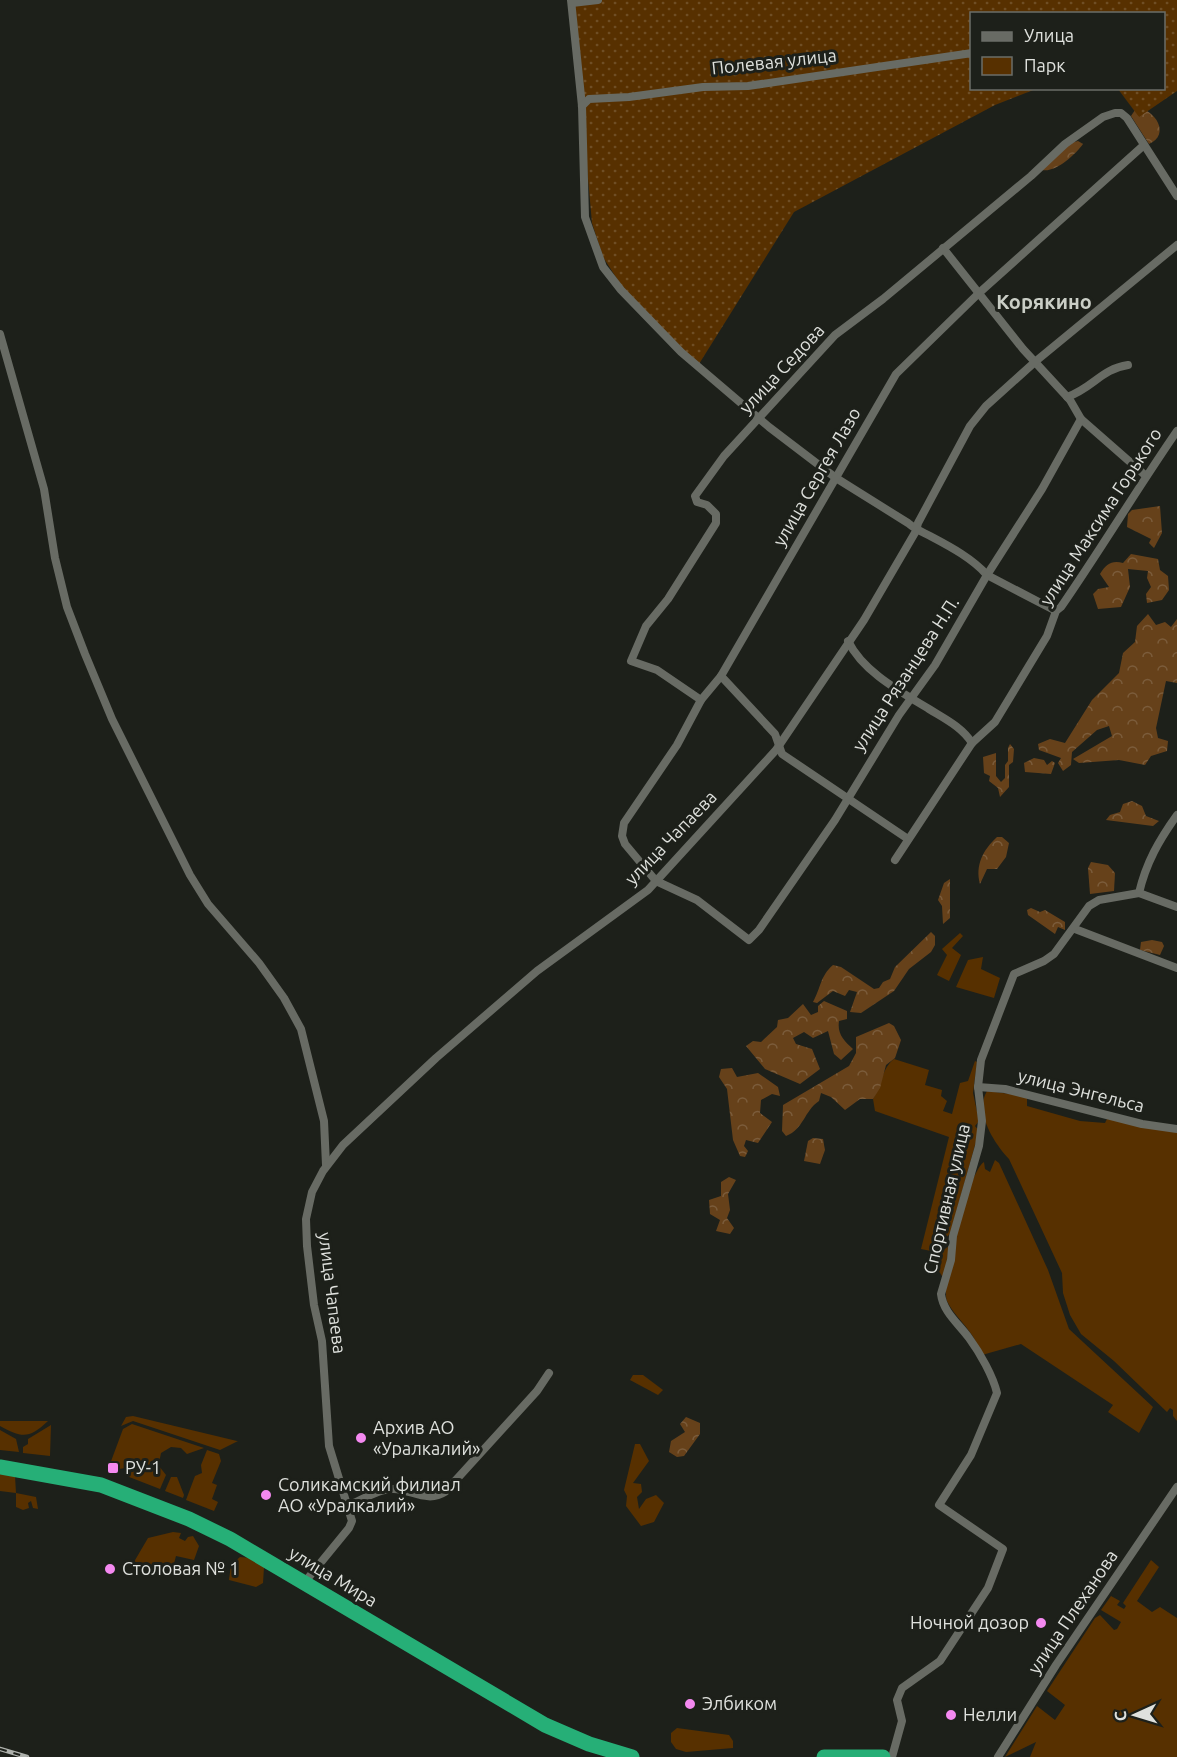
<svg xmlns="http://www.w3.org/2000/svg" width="1177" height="1757" font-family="Ubuntu,sans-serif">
<defs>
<pattern id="forest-crowns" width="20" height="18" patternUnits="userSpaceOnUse" patternTransform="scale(1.5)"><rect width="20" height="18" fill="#66411a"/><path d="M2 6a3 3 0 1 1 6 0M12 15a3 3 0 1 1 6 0" fill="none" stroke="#7b5c3b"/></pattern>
<pattern id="garden-dots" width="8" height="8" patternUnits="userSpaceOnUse" patternTransform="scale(1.5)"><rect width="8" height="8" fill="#573000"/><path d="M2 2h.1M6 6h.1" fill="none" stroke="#6f4e25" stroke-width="1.8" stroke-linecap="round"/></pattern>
</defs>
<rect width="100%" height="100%" fill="#1d201a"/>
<g fill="#573000">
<polygon points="960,933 963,936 952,948 961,955 949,981 937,975 947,955 942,949"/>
<polygon points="983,957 981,969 1000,978 994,998 956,987 968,960"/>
<path d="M894,1059L929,1070L925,1085L942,1090L941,1096L947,1101L943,1111L952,1114L960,1083L968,1081L975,1061L977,1062L973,1093L979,1121L975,1126L979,1131L950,1234L931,1251L921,1249L949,1137L875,1111L873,1099C881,1086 882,1068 894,1059Z"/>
<path d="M987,1091L1027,1096V1106L1080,1121L1105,1123L1107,1119L1177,1131V1421L1173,1416V1410L1170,1408L1167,1412L1114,1361L1081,1334L1070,1315L1063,1293L1062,1273L1009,1159C994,1143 974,1112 987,1091Z"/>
<path d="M995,1160L999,1163L1048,1270L1069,1329L1153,1407L1139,1433L1108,1412L1113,1405L1021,1344L982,1355C978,1347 975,1338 969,1331C963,1322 952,1312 947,1301C940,1285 969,1170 984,1162L985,1169L990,1172Z"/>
<polygon points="949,1246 944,1279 931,1259"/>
<polygon points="633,1375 643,1375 663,1390 658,1395 630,1380"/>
<polygon points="133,1416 237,1441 238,1441 220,1450 133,1421 121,1426 126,1417"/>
<path d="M0,1421H48C29,1439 22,1438 0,1426Z"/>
<polygon points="132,1424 204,1448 187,1454 181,1448 171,1447 161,1453 159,1463 119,1469 118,1472 117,1467 110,1464 123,1429"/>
<polygon points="51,1425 50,1456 23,1453 23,1447 28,1444 28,1439"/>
<polygon points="0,1430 16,1439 19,1452 0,1450"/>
<polygon points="635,1444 640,1444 649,1461 633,1483 641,1484 642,1492 637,1497 639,1509 646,1499 656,1495 664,1503 654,1522 641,1526 626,1506 627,1496 624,1490"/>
<polygon points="207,1450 219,1454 221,1461 212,1483 217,1485 212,1499 218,1502 214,1511 186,1500 195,1476 202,1473 201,1465"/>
<polygon points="159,1466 166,1475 160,1489 124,1475 126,1471"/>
<polygon points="0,1474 15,1476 16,1493 36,1497 38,1509 33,1508 31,1501 28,1503 29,1508 23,1510 16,1507 16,1493 0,1491"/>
<polygon points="171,1477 177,1477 184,1495 183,1498 165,1491"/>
<polygon points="173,1532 181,1533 179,1538 185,1541 188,1537 193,1536 199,1546 194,1560 176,1556 172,1571 131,1567 148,1538"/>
<polygon points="240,1557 251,1558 264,1567 263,1583 256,1587 229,1580 231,1565"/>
<polygon points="1151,1560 1159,1567 1137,1601 1152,1612 1160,1607 1177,1618 1177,1757 1030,1757 1036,1742 1005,1757 1037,1706 1055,1720 1065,1705 1047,1691 1095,1618 1100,1615 1114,1630 1117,1629 1121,1622 1101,1610 1111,1596 1120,1601 1117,1605 1124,1609 1126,1606 1123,1603"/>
<polygon points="677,1728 729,1735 733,1741 733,1748 686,1752 676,1749 671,1742 671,1733"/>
</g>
<g fill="url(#forest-crowns)">
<path d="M1137,107C1155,110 1171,134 1149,144L1131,116Z"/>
<path d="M1078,141L1083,144C1075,155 1055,173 1042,170L1067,144Z"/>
<polygon points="1160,506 1162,533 1154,548 1149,543 1151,539 1127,527 1128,514 1132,510"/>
<path d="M1131,554L1158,559L1160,570L1168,576L1169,590L1162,600L1147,603L1146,594L1151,587L1147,578L1148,571L1128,569L1130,587L1121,607L1098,609L1093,594L1098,589L1109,587L1100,574C1106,564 1112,560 1123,563Z"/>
<polygon points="1148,614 1156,625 1165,622 1171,627 1177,619 1177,683 1166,681 1156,728 1158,738 1168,741 1167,751 1151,756 1145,765 1119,760 1079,763 1073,759 1112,736 1109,726 1097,730 1072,752 1071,765 1063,771 1058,763 1061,758 1039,750 1038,744 1050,739 1065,743 1092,700 1119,673 1123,653 1135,642 1137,626"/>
<polygon points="1010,744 1014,749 1013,762 1009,765 1009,787 1000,797 998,788 989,781 990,776 984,773 983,757 996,753 996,776 1001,782 1005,778 1005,765 1008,761 1008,748"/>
<polygon points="1034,758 1044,760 1047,765 1052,761 1055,763 1051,774 1025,772 1024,763"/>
<polygon points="1132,801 1142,806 1146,816 1159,821 1153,826 1106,820 1110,815 1120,812 1123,804"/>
<path d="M997,837H1002L1009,843L1006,857L997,869H987L980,884C975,865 983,850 997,837Z"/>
<polygon points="1091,862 1108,865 1115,873 1114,891 1090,894 1088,868"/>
<polygon points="950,879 950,918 943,924 942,906 938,900 944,883"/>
<polygon points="1031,908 1040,912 1045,910 1065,922 1065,930 1058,927 1055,934 1028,915 1027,910"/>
<path d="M931,932L935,936V945L931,952L909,969L894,991L861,1013L850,1012L857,992L849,990L845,996L833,991L817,1003L813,1002C821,988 820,976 833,965L841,967L874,989L879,988L883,982L890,979L895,967Z"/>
<polygon points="1152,940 1162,942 1164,946 1160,955 1140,950 1141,942"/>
<path d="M824,1001L847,1011V1019L839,1021C837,1034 844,1041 853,1049L841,1060L834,1054L828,1031L813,1038L804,1032L793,1038L796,1044L812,1049L820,1069L800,1084L765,1069L746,1046L753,1041L761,1042L777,1027L778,1020L788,1018L803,1004L811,1015L818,1012V1006Z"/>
<path d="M889,1023L894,1026L901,1040L895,1058L886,1065L880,1088L873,1099H860L845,1110L831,1097L821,1093L819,1101C804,1111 804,1129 786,1136L782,1131L783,1105L849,1066L856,1053V1037Z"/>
<polygon points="732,1068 737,1077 758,1073 778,1087 780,1096 772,1094 761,1100 760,1113 772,1122 758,1143 746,1140 744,1146 748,1151 745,1157 740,1156 733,1140 727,1089 719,1077 721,1069"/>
<polygon points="813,1138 823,1139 825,1150 820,1164 804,1161 808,1141"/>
<polygon points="729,1177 736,1180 728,1194 730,1210 727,1218 734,1228 730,1234 716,1231 720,1220 710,1214 709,1200 721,1196 721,1182"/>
<polygon points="686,1417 700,1423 700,1434 684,1456 677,1457 669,1452 671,1441 685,1432 680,1424"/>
</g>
<polygon fill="url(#garden-dots)" points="572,0 1177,0 1177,91 1139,117 1118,89 1164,88 1164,14 972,14 972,88 1036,89 995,105 794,212 699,364 635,307 603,257 592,223"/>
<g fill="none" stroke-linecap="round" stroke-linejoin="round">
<g stroke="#686b64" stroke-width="8">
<path d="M571,0L582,106L585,217L603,267L621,290L681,352L769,427L836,478L908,523C916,530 923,532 932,537C951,547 973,559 987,575L1056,611"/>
<polyline points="572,3 598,0"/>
<polyline points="582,106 589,99 629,97 703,87 748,86 972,53"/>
<polyline points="943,248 1023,349 1070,400 1081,419 1146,476"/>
<polyline points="0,334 44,489 55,558 67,607 85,654 112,719 190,875 208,904 259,963 284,998 301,1029 324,1121 326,1165"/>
<path d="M1067,397C1093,388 1101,369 1128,365"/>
<path d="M848,641C863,672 901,692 929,709C945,719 962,727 972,743"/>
<polyline points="721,676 775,734 782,754 908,839"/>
<polyline points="701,700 657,670 631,661 646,626 668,599 716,523 716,514 707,505 697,502 695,496 724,456 835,335 883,299 1031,176 1065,144 1103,117 1115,113 1121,113 1127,118 1177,196"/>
<path d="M895,860L972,743L995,722L1047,636L1056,611L1061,607C1101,549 1137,489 1177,431"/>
<polyline points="656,881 625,844 622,836 624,823 677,745 701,700 721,676 896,374 979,293 1144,145"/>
<polyline points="656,881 697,900 749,940 759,930 835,820 899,715 935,665 987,575 1042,489 1081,419"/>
<polyline points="1139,893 1177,907"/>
<polyline points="1075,929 1177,968"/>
<polyline points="978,1087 1005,1089 1142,1124 1177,1129"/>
<path d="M349,1505C362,1500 380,1488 394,1489C412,1490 428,1503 445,1492L537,1391L549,1373"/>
<polyline points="304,1583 349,1528 352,1521 329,1446 322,1341 314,1305 307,1246 306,1219 312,1192 323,1171 343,1145 436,1058 537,971 648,890 776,750 864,620 916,531 918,523 970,426 986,406 1036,361 1177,245"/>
<path d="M892,1757L902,1721L897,1700L902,1688L940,1661L988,1588L1003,1549L939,1505L971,1455L997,1393C993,1376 980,1353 969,1338C959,1324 943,1312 941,1294L951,1260L953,1236L979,1146L982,1121L978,1087L981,1060L1014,974L1044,961L1054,954L1089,906L1099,900L1139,893C1146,863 1159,840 1177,815"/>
<polyline points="998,1757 1056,1665 1177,1487"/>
</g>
<g stroke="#26af77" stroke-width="15">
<polyline points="0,1467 101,1485 189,1519 230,1539 545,1725 589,1744 632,1757"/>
<polyline points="824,1757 883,1757"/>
</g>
<defs>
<polyline id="rail" points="0,1749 27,1757"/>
</defs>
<use href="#rail" stroke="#aeb1ac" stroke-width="4.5"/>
<use href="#rail" stroke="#1d201a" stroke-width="2" stroke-dasharray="7" stroke-linecap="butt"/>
</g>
<g fill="#f489f0" stroke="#1d201a" stroke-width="2">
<circle cx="361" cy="1438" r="6"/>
<rect x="107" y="1462" width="12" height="12" rx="3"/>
<circle cx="266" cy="1495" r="6"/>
<circle cx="110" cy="1569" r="6"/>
<circle cx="1041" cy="1623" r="6"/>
<circle cx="690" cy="1704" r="6"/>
<circle cx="951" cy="1715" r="6"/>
</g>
<g text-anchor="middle" stroke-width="6" stroke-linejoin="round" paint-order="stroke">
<g font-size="18" fill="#dfe1dd" stroke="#1d201a">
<text transform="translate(774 62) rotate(-6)" y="6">Полевая улица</text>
<text transform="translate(782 369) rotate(-47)" y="6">улица Седова</text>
<text transform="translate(817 477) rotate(-60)" y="6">улица Сергея Лазо</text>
<text transform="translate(1101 517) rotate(-57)" y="6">улица Максима Горького</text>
<text transform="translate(906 674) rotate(-57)" y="6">улица Рязанцева Н.П.</text>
<text transform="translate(671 838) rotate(-46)" y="6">улица Чапаева</text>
<text transform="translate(1081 1091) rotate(14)" y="6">улица Энгельса</text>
<text transform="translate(947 1199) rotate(-77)" y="6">Спортивная улица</text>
<text transform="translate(332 1293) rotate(83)" y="6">улица Чапаева</text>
<text transform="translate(333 1577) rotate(31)" y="6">улица Мира</text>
<text transform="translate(1073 1612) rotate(-56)" y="6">улица Плеханова</text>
</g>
<g font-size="18" fill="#dfe1dd" stroke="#1d201a" text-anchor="start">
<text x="373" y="1434">Архив АО<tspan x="373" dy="21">«Уралкалий»</tspan></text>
<text x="125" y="1474">РУ-1</text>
<text x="278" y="1491">Соликамский филиал<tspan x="278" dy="21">АО «Уралкалий»</tspan></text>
<text x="122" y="1575">Столовая № 1</text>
<text x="1029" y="1629" text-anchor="end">Ночной дозор</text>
<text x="702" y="1710">Элбиком</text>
<text x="963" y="1721">Нелли</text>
</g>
<g font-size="20" font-weight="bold" fill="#cacec6" stroke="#1d201a">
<text x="1044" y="309">Корякино</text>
</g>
</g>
<rect x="970" y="12" width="195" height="78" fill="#1d201a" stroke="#6b6d68" stroke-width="1.5"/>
<rect x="982" y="32" width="30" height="9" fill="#686b64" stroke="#6b6d68" stroke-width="1.5"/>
<text x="1024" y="42" font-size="18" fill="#dfe1dd">Улица</text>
<rect x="982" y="57" width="30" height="18" fill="#573000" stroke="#6b6d68" stroke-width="1.5"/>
<text x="1024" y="72" font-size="18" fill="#dfe1dd">Парк</text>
<g transform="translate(1135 1715) rotate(266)" stroke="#1d201a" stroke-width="4.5" paint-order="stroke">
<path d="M0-4.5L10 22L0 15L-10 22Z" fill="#dfe1dd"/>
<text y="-9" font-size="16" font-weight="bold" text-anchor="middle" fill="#dfe1dd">С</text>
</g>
</svg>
